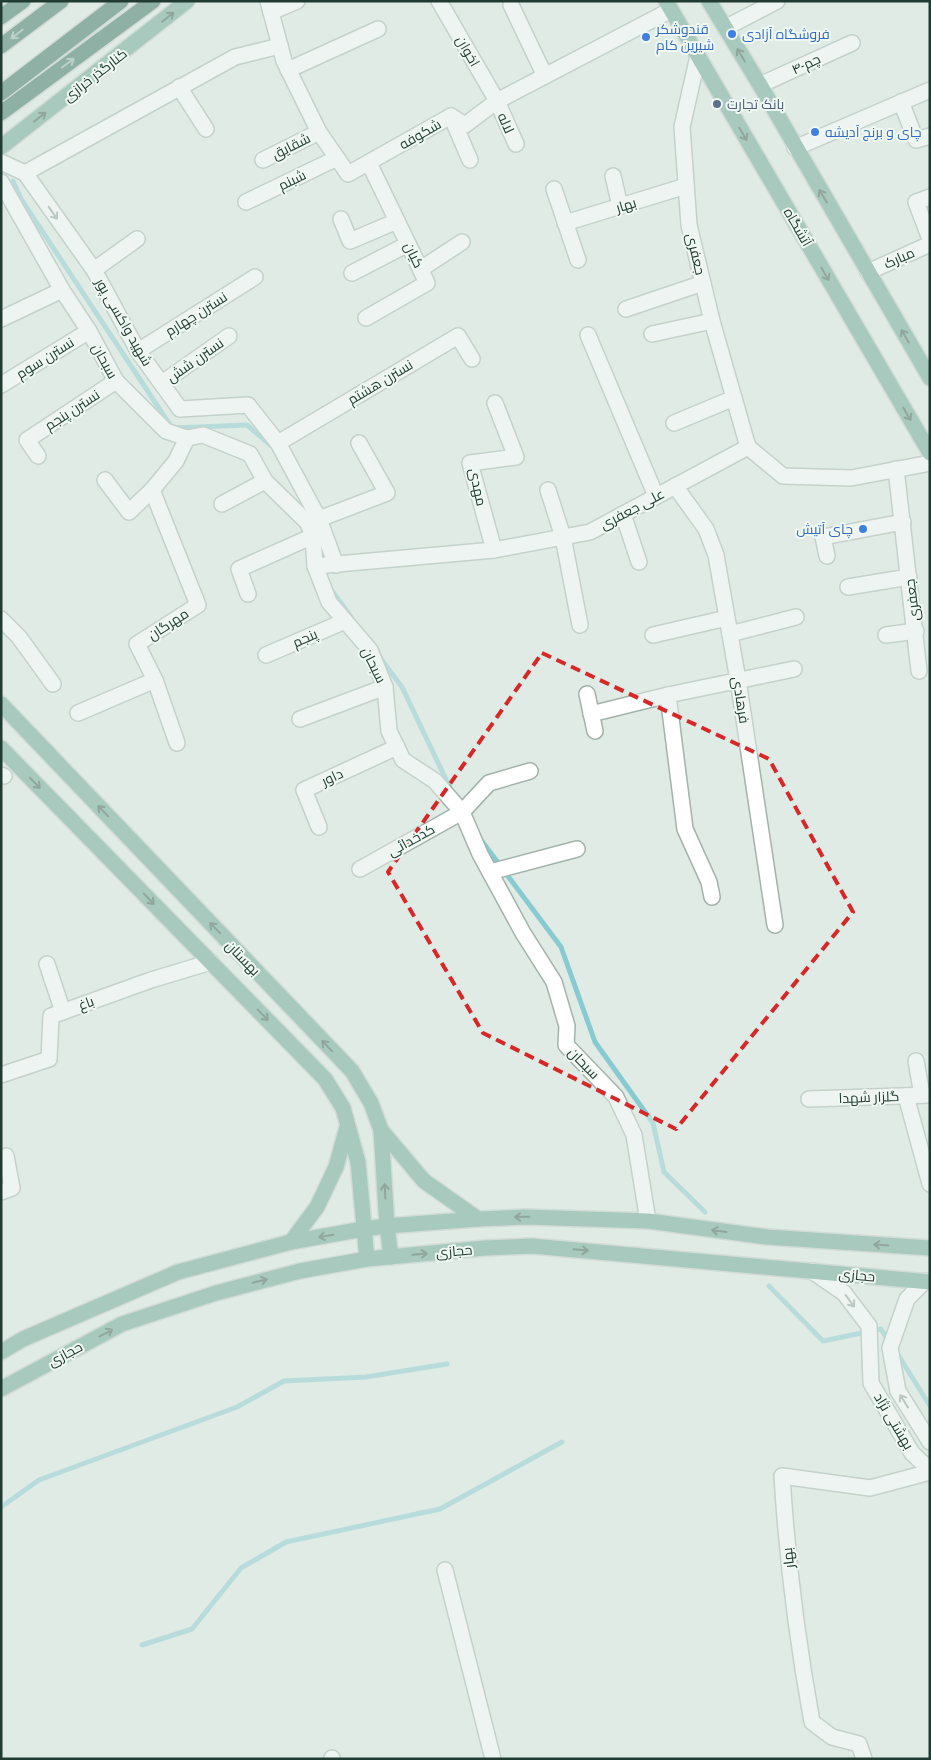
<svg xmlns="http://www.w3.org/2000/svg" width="931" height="1760" font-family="'Roboto Condensed',Cairo,sans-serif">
<rect width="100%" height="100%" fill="#e0ebe5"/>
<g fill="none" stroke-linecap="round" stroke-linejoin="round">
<g stroke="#87cbd1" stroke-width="5">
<polyline points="13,181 21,199 172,428 247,425 274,448"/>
<polyline points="321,543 323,564"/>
<polyline points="330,588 351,617"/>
<polyline points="378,655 402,687 452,792"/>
<polyline points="481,840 561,947 595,1042 653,1123 664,1172 705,1212"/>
<polyline points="769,1286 823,1341 881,1329 889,1342"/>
<polyline points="897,1353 930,1406"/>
<polyline points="1,1507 39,1480 237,1407 284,1381 366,1377 447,1364"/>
<polyline points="142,1645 192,1629 241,1568 286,1542 440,1509 562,1442"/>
</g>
<defs>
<g id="minor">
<polyline points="268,1 284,61 319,132 348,174 451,116 465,125 497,101 671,10"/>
<polyline points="439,1 497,101 516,144"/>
<polyline points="511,5 545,76"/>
<polyline points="271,12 297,1"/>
<polyline points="725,28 777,1"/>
<polyline points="698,56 682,127 689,225 712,321 748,447"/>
<polyline points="288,70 378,29"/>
<polyline points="760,85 852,43"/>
<polyline points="179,87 206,129"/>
<polyline points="901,102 916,140 930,136"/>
<polyline points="451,116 470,160"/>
<polyline points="795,148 930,90"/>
<polyline points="263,160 319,132"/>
<polyline points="1,162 25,173 94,270 138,351 180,409 248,405 278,443 319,519 336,565"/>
<polyline points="25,173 235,57 280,46"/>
<polyline points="613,176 620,206"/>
<polyline points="1,182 62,290 89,331 116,381 166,431 187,438 203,435 250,454 265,481 308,523 313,536 315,566 329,602 370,650 385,687 389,731 403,760 435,781 462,812 480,854 523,933 554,982 567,1026 566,1045 616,1097 634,1135 648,1221"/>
<polyline points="554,189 578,260"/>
<polyline points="930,197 916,202 930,239"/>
<polyline points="246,202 337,158"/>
<polyline points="341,219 350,241 397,221"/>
<polyline points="565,223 686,186"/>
<polyline points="421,269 462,242"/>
<polyline points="94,270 137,239"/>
<polyline points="868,272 930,244"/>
<polyline points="352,273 408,244"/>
<polyline points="626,309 703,283"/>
<polyline points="366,318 427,283 369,163"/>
<polyline points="1,319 62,290"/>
<polyline points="652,334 712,321"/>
<polyline points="588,335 656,496"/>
<polyline points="138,351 255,277"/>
<polyline points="162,383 229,336"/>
<polyline points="1,385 89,331"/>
<polyline points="674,423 734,398"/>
<polyline points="278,443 458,336 472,359"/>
<polyline points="38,456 27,440 116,381"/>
<polyline points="896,469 919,671"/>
<polyline points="105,480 129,512 152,490 176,461 187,438"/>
<polyline points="675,486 706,529 716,555 738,680 775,925"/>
<polyline points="548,490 563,537 580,625"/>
<polyline points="222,504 265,481"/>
<polyline points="623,514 639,562"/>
<polyline points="319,519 387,493 359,443"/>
<polyline points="494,550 470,463 516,457 495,403"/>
<polyline points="827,556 823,537 903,522"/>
<polyline points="315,566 494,550 590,532 748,447 783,476 851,478 930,463"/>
<polyline points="848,587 909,577"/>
<polyline points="248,594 239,569 313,536"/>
<polyline points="1,619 19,637 53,684"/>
<polyline points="730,634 796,617"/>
<polyline points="653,635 727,618"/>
<polyline points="886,635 916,631"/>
<polyline points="266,655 345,621"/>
<polyline points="155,680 177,743"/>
<polyline points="587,694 595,731"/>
<polyline points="78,713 155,680 137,644 198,605 152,490"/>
<polyline points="591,714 668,695"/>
<polyline points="300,719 385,687"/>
<polyline points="1,775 4,776"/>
<polyline points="319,827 304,790 397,747"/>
<polyline points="360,869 462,812 489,783 530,771"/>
<polyline points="490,872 577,849"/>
<polyline points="712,897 709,882 685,829 668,695 794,669"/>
<polyline points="47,964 63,1012"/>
<polyline points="916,1061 922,1095"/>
<polyline points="1,1075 49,1059 51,1016 151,980 211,962"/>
<polyline points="906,1096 930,1184"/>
<polyline points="809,1099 930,1095"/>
<polyline points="1,1192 12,1188 6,1156"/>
<polyline points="812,1271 844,1293 869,1326 871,1383 912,1453 930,1470"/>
<polyline points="925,1281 907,1299 890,1348 898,1391 930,1442"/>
<polyline points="445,1570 493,1759"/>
<polyline points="332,1758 332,1759"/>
<path d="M864,1759L859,1744L832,1737L812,1722C797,1640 787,1559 782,1476L870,1488L930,1472"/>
</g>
<g id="major">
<polyline points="666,1 930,453"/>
<polyline points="709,1 760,85 930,378"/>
<polyline points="1,147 187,1"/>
<polyline points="1,704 352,1071 371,1103 381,1130 387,1226 391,1257"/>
<polyline points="1,748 325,1079 343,1108 358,1162 367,1259"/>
<polyline points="381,1130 424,1181 478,1219"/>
<polyline points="291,1242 317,1207 336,1167 347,1127"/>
<polyline points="1,1352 23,1339 178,1272 291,1242 363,1229 387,1226 478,1219 525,1217 648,1221 767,1237 930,1248"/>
<polyline points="1,1389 122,1324 216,1293 300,1271 367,1259 485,1248 532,1246 930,1282"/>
</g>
<g id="highway">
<polyline points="1,17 23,1"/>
<polyline points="1,46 61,1"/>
<polyline points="1,93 121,1"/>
<polyline points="1,113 153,1"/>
</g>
</defs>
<use href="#minor" stroke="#a3b3ac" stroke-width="18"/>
<use href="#major" stroke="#c1c8c6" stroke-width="18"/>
<use href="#highway" stroke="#c1c8c6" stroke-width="18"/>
<use href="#minor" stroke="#fff" stroke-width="15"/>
<use href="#major" stroke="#64a18c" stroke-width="15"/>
<use href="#highway" stroke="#2c6857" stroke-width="15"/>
</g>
<defs><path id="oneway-shaft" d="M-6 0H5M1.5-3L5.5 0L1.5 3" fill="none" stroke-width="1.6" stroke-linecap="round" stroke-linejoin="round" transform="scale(1.25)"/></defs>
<g stroke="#315448">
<use href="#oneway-shaft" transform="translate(168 17) rotate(-39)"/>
<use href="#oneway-shaft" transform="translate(741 55) rotate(-121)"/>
<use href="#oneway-shaft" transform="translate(40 117) rotate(-38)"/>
<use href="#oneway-shaft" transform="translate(743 134) rotate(60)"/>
<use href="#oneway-shaft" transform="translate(823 196) rotate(-121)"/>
<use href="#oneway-shaft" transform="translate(825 274) rotate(60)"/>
<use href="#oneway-shaft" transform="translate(905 336) rotate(-120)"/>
<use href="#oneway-shaft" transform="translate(907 414) rotate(60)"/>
<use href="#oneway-shaft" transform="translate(35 783) rotate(46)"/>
<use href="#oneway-shaft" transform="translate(103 811) rotate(-134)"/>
<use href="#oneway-shaft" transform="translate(149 899) rotate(46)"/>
<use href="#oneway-shaft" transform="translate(215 928) rotate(-134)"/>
<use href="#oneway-shaft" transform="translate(263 1015) rotate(46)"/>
<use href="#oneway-shaft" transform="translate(327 1046) rotate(-134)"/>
<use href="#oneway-shaft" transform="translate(385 1191) rotate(-93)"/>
<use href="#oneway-shaft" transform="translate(522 1217) rotate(179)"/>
<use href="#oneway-shaft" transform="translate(719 1231) rotate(-173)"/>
<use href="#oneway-shaft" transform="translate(326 1236) rotate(170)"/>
<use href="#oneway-shaft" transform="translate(881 1245) rotate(-176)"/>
<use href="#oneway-shaft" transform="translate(581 1250) rotate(5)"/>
<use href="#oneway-shaft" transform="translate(420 1254) rotate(-5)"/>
<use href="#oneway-shaft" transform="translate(260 1281) rotate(-14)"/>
<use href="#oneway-shaft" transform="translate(106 1333) rotate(-28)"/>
</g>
<g stroke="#8eb0a5">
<use href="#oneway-shaft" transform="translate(17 34) rotate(143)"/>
<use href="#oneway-shaft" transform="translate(68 63) rotate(-37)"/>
</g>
<g stroke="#909d98">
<use href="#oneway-shaft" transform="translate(53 213) rotate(55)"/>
<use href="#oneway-shaft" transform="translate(850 1301) rotate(54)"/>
<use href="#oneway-shaft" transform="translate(904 1401) rotate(-122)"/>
</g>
<path d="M0 0H931V1760H0ZM542,653L769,759L853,912L676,1129L483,1033L388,872Z" fill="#e0ebe5" fill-opacity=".55" fill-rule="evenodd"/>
<path fill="none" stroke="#d62828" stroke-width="4" stroke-dasharray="10 6" stroke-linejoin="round" d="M542,653L769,759L853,912L676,1129L483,1033L388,872Z"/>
<g fill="#3f7fe0" stroke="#f0f8f3" stroke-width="2">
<circle cx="732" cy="34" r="5"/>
<circle cx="646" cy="37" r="5"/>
<circle cx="815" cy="132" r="5"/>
<circle cx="863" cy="529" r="5"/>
</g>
<circle fill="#5c6f8a" stroke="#f0f8f3" stroke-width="2" cx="717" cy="104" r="5"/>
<g text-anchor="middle" stroke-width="4" stroke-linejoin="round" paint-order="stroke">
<g font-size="14" fill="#366cbe" stroke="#f0f8f3" text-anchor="start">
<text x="656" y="34">قندوشکر<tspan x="656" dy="16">شیرین کام</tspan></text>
<text x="742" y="39">فروشگاه آزادی</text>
<text x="825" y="137">چای و برنج آدیشه</text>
<text x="853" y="534" text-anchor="end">چای آتیش</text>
</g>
<g font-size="14" fill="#203b32" stroke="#f0f8f3">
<text transform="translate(468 51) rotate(60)" y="5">اخوان</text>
<text transform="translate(806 64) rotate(-25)" y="5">۴-چم</text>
<text transform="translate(95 75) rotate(-38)" y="5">کنارگذر خرازی</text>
<text transform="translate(506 123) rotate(66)" y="5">لاله</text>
<text transform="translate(420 134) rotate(-30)" y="5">شکوفه</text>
<text transform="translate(291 146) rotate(-27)" y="5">شقایق</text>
<text transform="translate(292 180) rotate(-26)" y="5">شبنم</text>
<text transform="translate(626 205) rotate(-17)" y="5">بهار</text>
<text transform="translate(798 227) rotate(60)" y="5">آتشگاه</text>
<text transform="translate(696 254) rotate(77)" y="5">جعفری</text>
<text transform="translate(414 255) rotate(64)" y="5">کیان</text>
<text transform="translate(899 258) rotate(-24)" y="5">مبارک</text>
<text transform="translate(196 314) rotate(-32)" y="5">نسترن چهارم</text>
<text transform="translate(124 322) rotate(60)" y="5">شهید واکسی پور</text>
<text transform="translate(45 358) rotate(-32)" y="5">نسترن سوم</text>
<text transform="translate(195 360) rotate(-35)" y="5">نسترن شش</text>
<text transform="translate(105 361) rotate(61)" y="5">سبحان</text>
<text transform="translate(380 382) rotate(-31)" y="5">نسترن هشتم</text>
<text transform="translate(72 410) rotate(-33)" y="5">نسترن پنجم</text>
<text transform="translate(478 487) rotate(78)" y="5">مهدی</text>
<text transform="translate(632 509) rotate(-28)" y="5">علی جعفری</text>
<text transform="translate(912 600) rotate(-97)" y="5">جعفری</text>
<text transform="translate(168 624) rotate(-33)" y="5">مهرگان</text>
<text transform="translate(305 638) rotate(-24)" y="5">پنجم</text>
<text transform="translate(374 665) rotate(64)" y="5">سبحان</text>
<text transform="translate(741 700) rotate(81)" y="5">فرهادی</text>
<text transform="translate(332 777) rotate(-25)" y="5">داور</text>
<text transform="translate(411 840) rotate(-29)" y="5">کدخدائی</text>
<text transform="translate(243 958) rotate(46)" y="5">بهستان</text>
<text transform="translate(86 1003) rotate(-20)" y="5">باغ</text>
<text transform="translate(584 1063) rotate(46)" y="5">سبحان</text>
<text transform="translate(869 1097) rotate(-2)" y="5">گلزار شهدا</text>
<text transform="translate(454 1251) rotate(-5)" y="5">حجازی</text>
<text transform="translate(857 1275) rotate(5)" y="5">حجازی</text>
<text transform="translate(65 1354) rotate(-28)" y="5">حجازی</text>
<text transform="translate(894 1421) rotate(59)" y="5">بهشتی نژاد</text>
<text transform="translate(788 1558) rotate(-97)" y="5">بهار</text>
</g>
<g font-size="14" fill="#4e5e75" stroke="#f0f8f3" text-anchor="start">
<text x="727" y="109">بانک تجارت</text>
</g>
</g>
<rect width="931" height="1760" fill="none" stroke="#203b32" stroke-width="5"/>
</svg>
